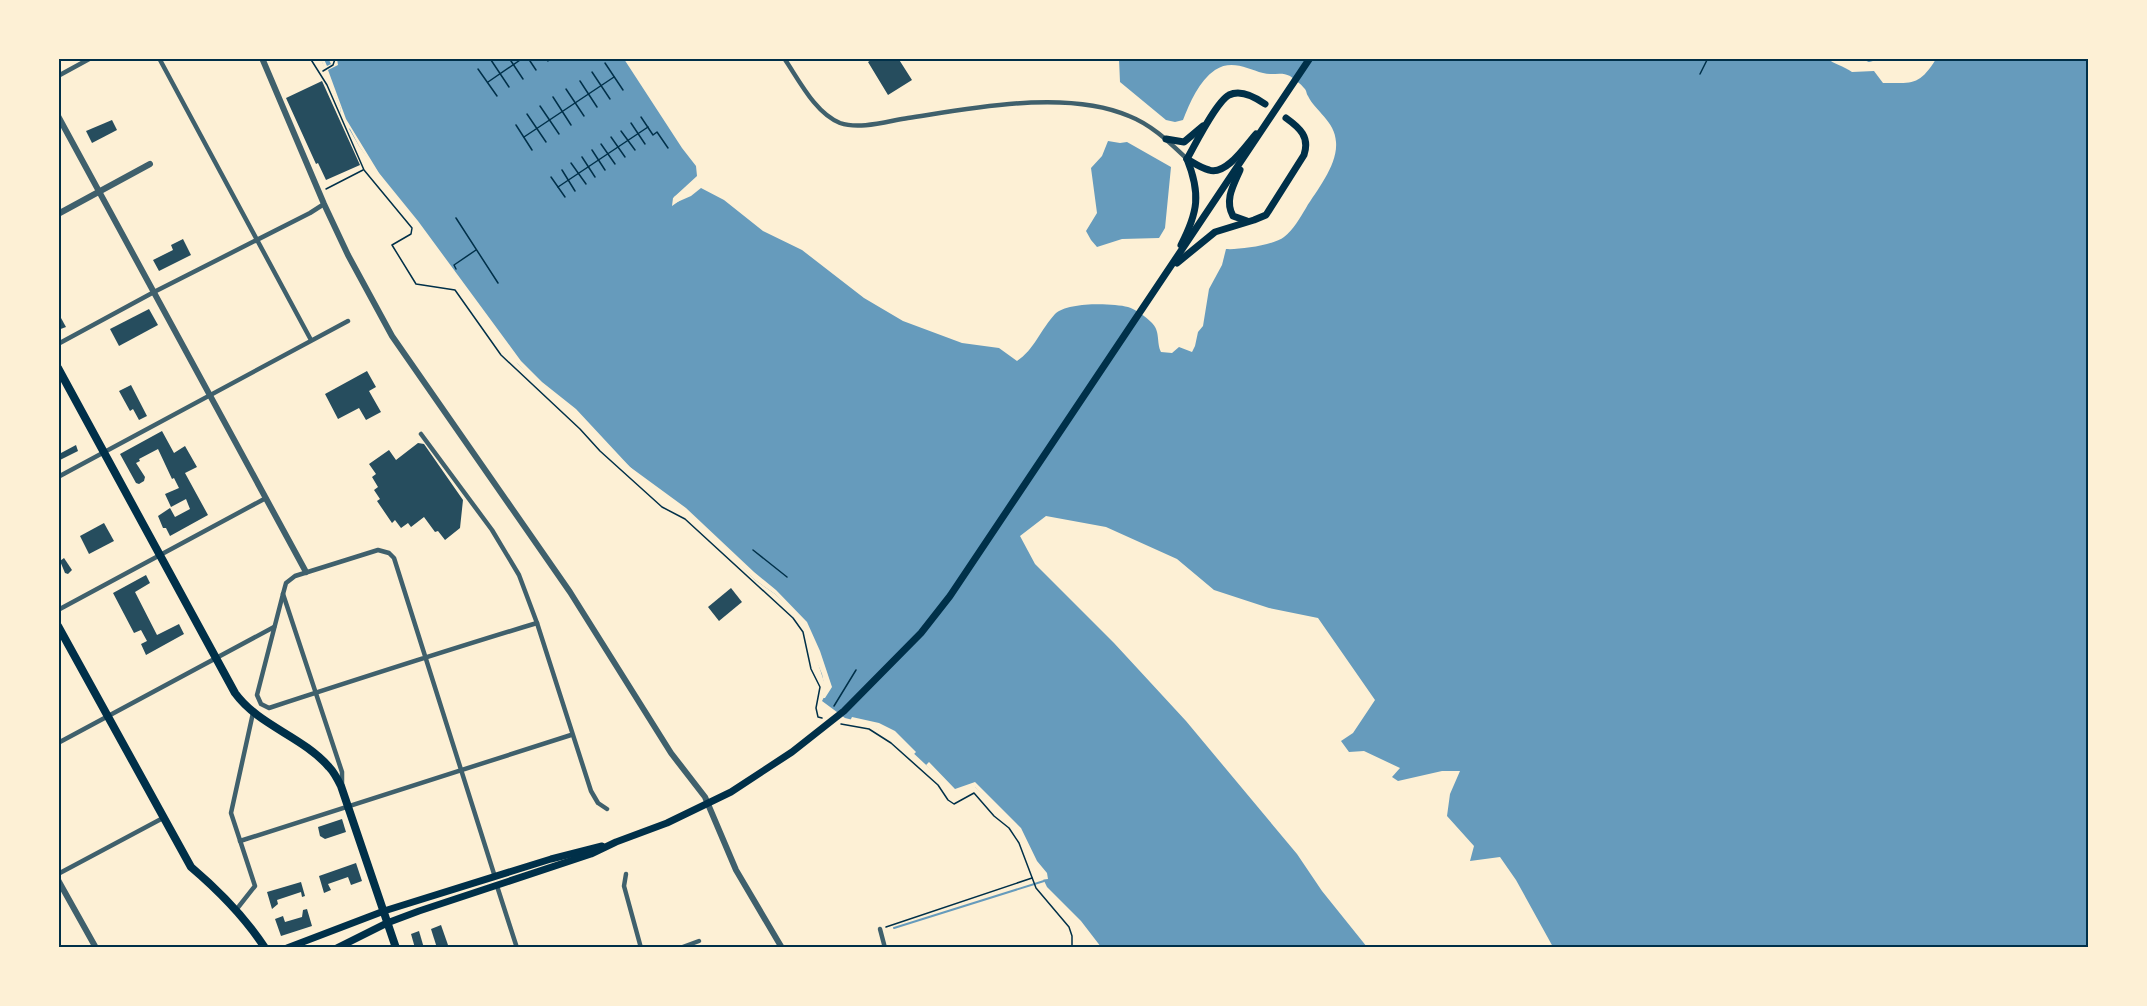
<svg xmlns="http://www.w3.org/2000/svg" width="2147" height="1006" font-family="'Open Sans',sans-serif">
<rect width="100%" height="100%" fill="#fdf0d5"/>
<g fill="#669bbc">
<path d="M1827,58C1833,64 1844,66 1852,72L1874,71L1883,83C1913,83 1919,86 1936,59H2088V947H1553L1516,880L1500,857L1470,861L1474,846L1447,816L1450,794L1460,771H1442L1398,781L1392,777L1400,768L1364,751L1349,752L1341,741L1353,733L1375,700L1318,618L1269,608L1214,590L1177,559L1106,527L1046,516L1020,536L1035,564L1114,643L1186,721L1297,854L1322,891L1367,947H1101L1081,921L1047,887L1019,829L972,784L954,791L895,736L861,722L845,718L822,701L827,691L809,635L801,620L775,594L755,580L686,510L656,491L518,364L359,146L340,113L341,109L321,59H627L700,169L695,182L674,197L675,203L691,196L701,188L724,200L763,231L802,250L864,298L903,321L962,343L999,348L1017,361C1034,350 1041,329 1055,314C1067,302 1111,303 1128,307C1135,309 1146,317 1151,322C1161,331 1156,342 1161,352L1172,353L1179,347L1192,352L1195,346L1198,332L1203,326L1209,289L1222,265L1226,249C1239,250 1274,245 1284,237C1293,230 1300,218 1306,208C1317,190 1338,165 1336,142C1335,121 1315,111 1308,96C1306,93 1307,91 1304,88C1301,84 1294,79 1290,76C1281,71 1272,76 1263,73C1247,69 1232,59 1215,70C1199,81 1190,102 1183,120L1175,122L1166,120L1120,82L1119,59Z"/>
<polygon points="1108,141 1120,143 1127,142 1171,167 1165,228 1159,238 1122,239 1097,247 1091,240 1086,231 1097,213 1091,168 1102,156"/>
</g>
<g fill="#fdf0d5">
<polygon points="631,58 703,168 697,184 677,199 689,194 672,206 673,198 697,176 696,166 682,148 624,59"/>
<polygon points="321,59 324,59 327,66 331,64 329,60 337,59 338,65 328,70 346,119 379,173 418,221 521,361 542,382 576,409 630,467 686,508 754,572 776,590 807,622 820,651 832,687 825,698 822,698 825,689 822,674 799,620 775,594 755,580 690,517 653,491 622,466 579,421 545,391 505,351 462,294 412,221 376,176 378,174 359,146 350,129 346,127 340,113 341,109 325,72 322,69 324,68"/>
<polygon points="852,717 879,723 895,731 916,752 913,755 894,737 877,729 850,721"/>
<polygon points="929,762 955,789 975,782 1021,828 1037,861 1047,873 1048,879 1040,880 1017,831 975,787 953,794 926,765"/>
</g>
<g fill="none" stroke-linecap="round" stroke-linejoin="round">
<g stroke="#669bbc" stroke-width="2">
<polyline points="1863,58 1869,61 1880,58"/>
<polyline points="894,928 1044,881"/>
</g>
</g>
<g fill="#264d5e">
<polygon points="870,58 898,58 912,80 888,95 868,62 871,60"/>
<polygon points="322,81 360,165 326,180 318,163 316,164 286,98"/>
<polygon points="112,120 117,130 92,143 86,131"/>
<polygon points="183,239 191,255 159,271 153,260 173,250 171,245"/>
<polygon points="149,309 158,325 119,346 110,329"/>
<polygon points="61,318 66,327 58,330 58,319"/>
<polygon points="367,371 376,387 369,391 381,412 366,420 359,408 338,419 325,394"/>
<polygon points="131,385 147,416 139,420 133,409 130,411 119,391"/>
<polygon points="162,431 174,453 185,446 197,467 185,473 208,515 170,536 166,528 163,528 158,516 170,508 175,517 190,509 186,499 171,507 165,494 179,488 174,478 172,479 158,449 139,459 140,461 136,463 145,477 144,481 139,484 136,483 120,454"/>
<polygon points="418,443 424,444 463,500 460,528 445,540 438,531 435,532 424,517 411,527 408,523 401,528 395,520 392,523 377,501 380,499 374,490 378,487 372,477 376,474 369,464 389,450 396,460"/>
<polygon points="76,445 78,451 58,461 58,450 61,453"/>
<polygon points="104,523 114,541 89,554 80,536"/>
<polygon points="64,558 72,570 68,574 65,573 60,561"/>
<polygon points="146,575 150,583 135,592 157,635 179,624 184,634 146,655 141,644 147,641 141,630 134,633 113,593"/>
<polygon points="731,588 742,602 719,621 708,607"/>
<polygon points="342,819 346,832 325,839 320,836 318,827"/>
<polygon points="356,863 362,881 351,885 348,877 328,884 331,890 324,893 319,876"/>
<polygon points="301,882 305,896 302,897 301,892 277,900 278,904 272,909 267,892"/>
<polygon points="307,909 312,926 281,936 275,919 283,916 285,922 302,917 303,910"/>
<polygon points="441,925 448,945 437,948 431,929"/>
<polygon points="419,931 424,948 415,948 411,934"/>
</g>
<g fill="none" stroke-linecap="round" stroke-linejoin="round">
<g stroke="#003049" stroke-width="1.5">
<polyline points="310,58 327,85 364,170 412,228 411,234 392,245 416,284 455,290 501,355 580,429 600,451 662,507 685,519 793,618 803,632 811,669 820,687 816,708 818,717 822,718"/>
<polyline points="509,58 523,79"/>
<polyline points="528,58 536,70"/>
<polyline points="546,58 548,61"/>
<polyline points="491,60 509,87"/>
<polyline points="605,63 623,90"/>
<polyline points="478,69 497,96"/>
<polyline points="323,71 333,65 335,59"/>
<polyline points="592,72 610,99"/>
<polyline points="1700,74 1708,58"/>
<polyline points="580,81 597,107"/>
<polyline points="488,82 523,58"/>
<polyline points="566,89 584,116"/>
<polyline points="553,97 571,125"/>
<polyline points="540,106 559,134"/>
<polyline points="527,114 546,142"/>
<polyline points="641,117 653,135 657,132 668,148"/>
<polyline points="631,123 645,144"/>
<polyline points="516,125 532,150"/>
<polyline points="621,131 635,150"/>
<polyline points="524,137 614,77"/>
<polyline points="611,137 625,157"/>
<polyline points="601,144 615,164"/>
<polyline points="592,150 605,170"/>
<polyline points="582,157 595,177"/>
<polyline points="571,163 586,184"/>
<polyline points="562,170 575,191"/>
<polyline points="551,177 565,197"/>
<polyline points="558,187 648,127"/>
<polyline points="326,189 363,170"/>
<polyline points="456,218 498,283"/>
<polyline points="456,269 454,265 476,250"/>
<polyline points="753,550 787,577"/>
<polyline points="834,706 856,670"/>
<polyline points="841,724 869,729 891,743 938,785 948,800 954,804 974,793 994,816 1009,828 1019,843 1036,888 1069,927 1072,936 1072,948"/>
<polyline points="886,927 1032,878"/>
</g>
<g stroke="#3f606c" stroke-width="4.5">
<polyline points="159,58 311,340"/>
<path d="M784,58C799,80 815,113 840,123C860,130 888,121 908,118C973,108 1067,89 1129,116C1152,125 1169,142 1187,159"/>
<polyline points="58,76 91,58"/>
<polyline points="58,344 154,292 310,213 324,204"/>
<polyline points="421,434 492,530 519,575 537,623 591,791 598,803 607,809"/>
<polyline points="58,477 348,321"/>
<polyline points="283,594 342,772 342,785"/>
<polyline points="58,610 266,498"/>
<polyline points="58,743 274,627"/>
<polyline points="240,841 571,735"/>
<polyline points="58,874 163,818"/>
<polyline points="626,874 624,886 641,948"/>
<path d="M495,877L394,558L389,553L378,550L295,576L286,583L283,594L257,695L261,704L269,708C358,679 447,650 537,623"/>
<polyline points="497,886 517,948"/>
<polyline points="236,910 255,886 231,813 253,713"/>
<polyline points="880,929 885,948"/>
<polyline points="680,948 699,941"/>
</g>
<g stroke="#3f606c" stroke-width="6">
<polyline points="262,58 324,204 348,255 392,336 570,592 671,753 705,797 736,870 782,948"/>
<polyline points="58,116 306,572"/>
<polyline points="58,214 150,164"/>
<polyline points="58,880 96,948"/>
</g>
<g stroke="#003049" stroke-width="7">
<polyline points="1166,139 1184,142 1203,126"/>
<path d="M1187,159C1195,145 1216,102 1229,95C1241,89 1255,97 1265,104"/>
<path d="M1187,159C1194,163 1201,168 1209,170C1226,176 1246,145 1256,134"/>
<path d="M1240,170C1234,184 1224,200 1233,216L1247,221"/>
<path d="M1181,245C1198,212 1201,194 1187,159"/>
<path d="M1177,263L1215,232L1254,220L1266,215L1304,155C1310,137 1300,128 1286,118"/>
<polyline points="287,948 384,911 551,859 602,846"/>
<polyline points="337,948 387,923 419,911 591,854 616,842 667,823 731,792 792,752 844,711 921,633 950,596 1310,58"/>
</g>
<g stroke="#003049" stroke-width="8">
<path d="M58,368L235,693C259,726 302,736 329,767C334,772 338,780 341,786L396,948"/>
<path d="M58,626L191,867C218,890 245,917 265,948"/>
</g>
</g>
<rect width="2147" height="1006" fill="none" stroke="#fdf0d5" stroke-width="120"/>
<rect x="60" y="60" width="2027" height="886" fill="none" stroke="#003049" stroke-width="2"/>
</svg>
